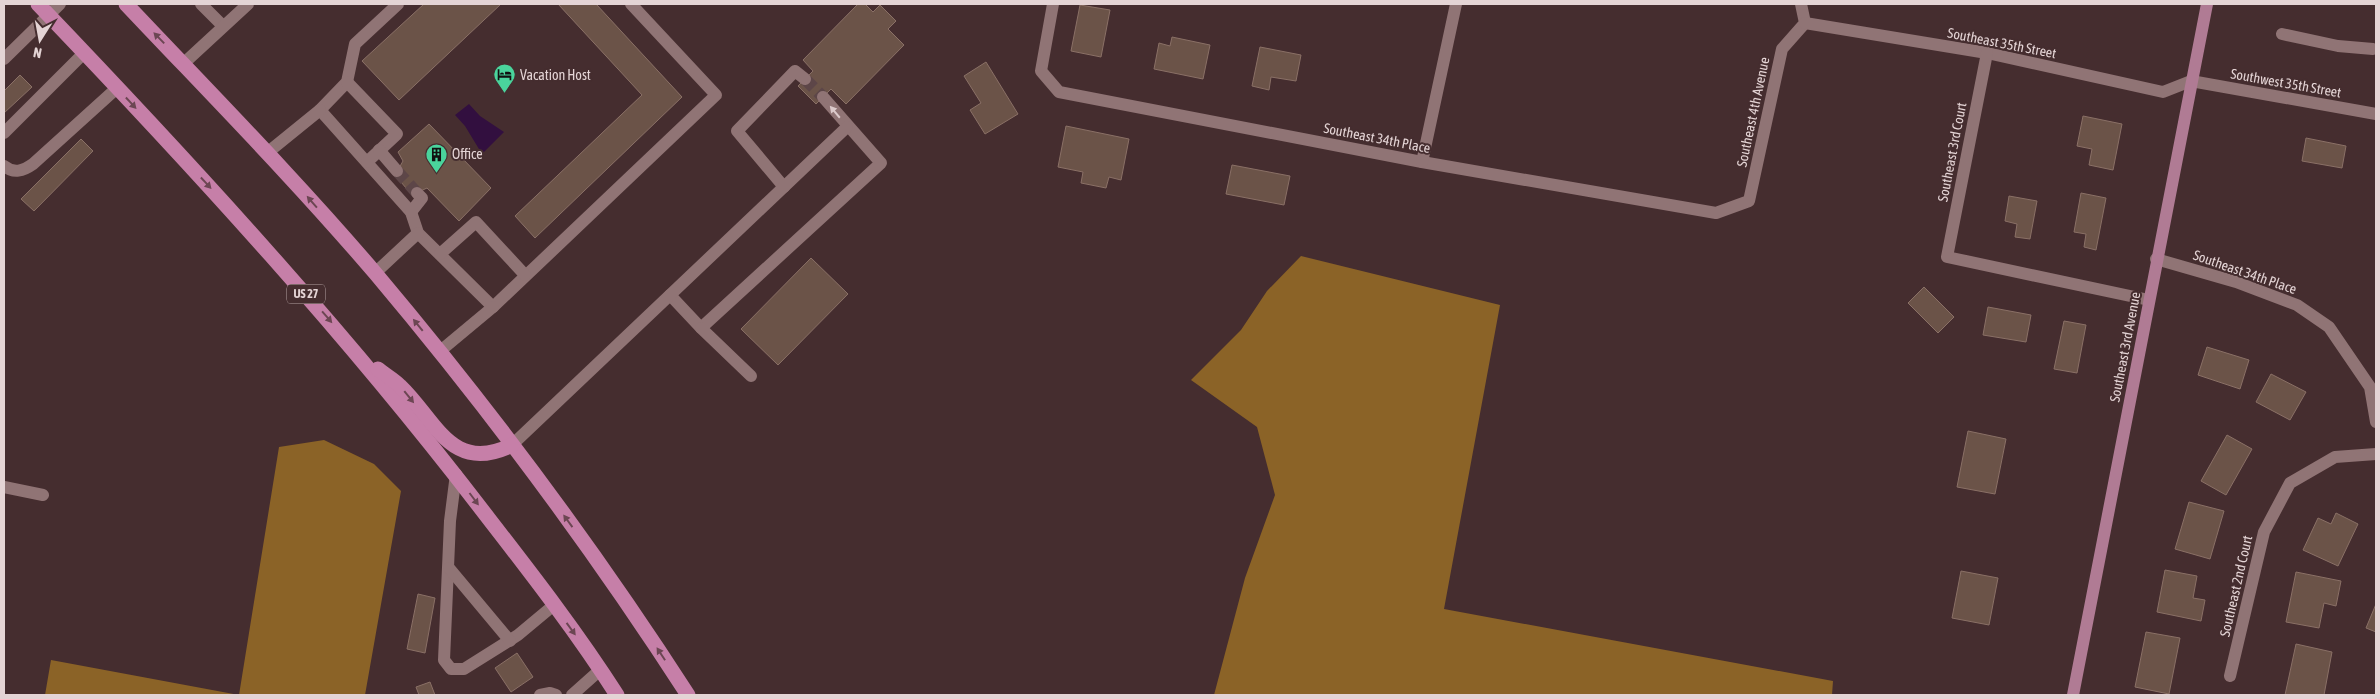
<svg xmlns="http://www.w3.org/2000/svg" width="2380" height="699" font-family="'Asap Condensed',sans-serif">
<rect width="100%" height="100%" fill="#452d2f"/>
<g fill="#8b6327">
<polygon points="1301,256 1500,305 1444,609 1833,681 1832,695 1214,695 1245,578 1275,495 1257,427 1191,380 1241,330 1267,291"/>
<polygon points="324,440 374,464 401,491 365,695 45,695 51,660 239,695 279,447"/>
</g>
<polygon fill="#320f3f" points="469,104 480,116 504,132 482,154 465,126 455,115"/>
<g fill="#6b5348" stroke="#8a7066">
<polygon points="424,4 501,4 399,100 362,61"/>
<polygon points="558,4 596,4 682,97 535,238 515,216 642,95"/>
<polygon points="858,4 865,4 873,12 880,5 896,21 888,29 904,45 846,104 831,89 816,104 798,86 813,71 803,60"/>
<polygon points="1080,5 1110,10 1101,57 1071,51"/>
<polygon points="1172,37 1210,45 1203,79 1154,69 1159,43 1170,46"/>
<polygon points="1260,47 1301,55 1296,81 1271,77 1269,90 1252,86"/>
<polygon points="986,62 1018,114 985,134 970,110 981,103 964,76"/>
<polygon points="20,75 32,87 4,113 4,91"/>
<polygon points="2083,116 2122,124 2113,170 2089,165 2092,149 2077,146"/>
<polygon points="429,124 491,188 459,221 427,188 412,195 395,175 403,161 398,152"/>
<polygon points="1066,126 1129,139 1121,180 1109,177 1106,188 1081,183 1083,172 1058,167"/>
<polygon points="2306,138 2346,146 2342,168 2302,161"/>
<polygon points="81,139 93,151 34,211 21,199"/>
<polygon points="1232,165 1290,176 1284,205 1226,194"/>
<polygon points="2081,193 2106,198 2096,250 2084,247 2086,234 2074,232"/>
<polygon points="2009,196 2037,201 2030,239 2015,237 2017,224 2005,221"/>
<polygon points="811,258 848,294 778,365 741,329"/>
<polygon points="1924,287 1954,317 1938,333 1908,303"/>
<polygon points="1988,307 2031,315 2026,342 1983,335"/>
<polygon points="2064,321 2086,325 2077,373 2054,369"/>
<polygon points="2207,347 2249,360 2240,389 2198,375"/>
<polygon points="2271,374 2306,392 2290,420 2256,402"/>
<polygon points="1968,431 2006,439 1995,494 1957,487"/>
<polygon points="2227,435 2252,449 2226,495 2201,481"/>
<polygon points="2189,502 2224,511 2210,559 2175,549"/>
<polygon points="2336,513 2358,524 2338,566 2303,550 2318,518 2331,524"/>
<polygon points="2165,570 2197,576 2193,598 2205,600 2201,621 2157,612"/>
<polygon points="1961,571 1998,578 1989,625 1952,618"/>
<polygon points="2296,572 2341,581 2336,606 2324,603 2319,628 2286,622"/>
<polygon points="418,594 435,598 425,653 407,649"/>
<polygon points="2376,604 2376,632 2366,628"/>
<polygon points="2146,632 2180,638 2169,694 2135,687"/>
<polygon points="2296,644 2332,652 2324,695 2285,695"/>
<polygon points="517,653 533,677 511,692 495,668"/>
<polygon points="430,682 435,695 419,695 416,687"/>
</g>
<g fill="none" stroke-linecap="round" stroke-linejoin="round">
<g stroke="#5d4648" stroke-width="12" stroke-dasharray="12 6" stroke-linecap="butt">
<polyline points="805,79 823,97"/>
<polyline points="397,171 417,193"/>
</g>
<g stroke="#907475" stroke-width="12">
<polyline points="201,4 223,26"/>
<polyline points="398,4 355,44 347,82 320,110 411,212 418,233 493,307 716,95 631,4"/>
<polyline points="1053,4 1041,71 1059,92 1422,162 1716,213 1749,201 1782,49 1805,23 1801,4"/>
<polyline points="1805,23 1987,53 2163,92 2191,81 2376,114"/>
<polyline points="2282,34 2338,46 2373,49"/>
<polyline points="1987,53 1947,257 2149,300"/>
<polyline points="4,59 60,4"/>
<polyline points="183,64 248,4"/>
<polyline points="347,82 397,134 367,162"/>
<polyline points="4,133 84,53"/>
<polyline points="379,150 397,171"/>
<polyline points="267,153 320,110"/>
<polyline points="1422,162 1456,4"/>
<path d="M4,166C14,174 23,171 33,164L117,88"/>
<polyline points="784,187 737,131 795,71 805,79"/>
<polyline points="411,212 422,198 417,193"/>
<polyline points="440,254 476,222 525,275"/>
<polyline points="2156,259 2236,282 2297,305 2329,327 2370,387 2376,422"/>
<polyline points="375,273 418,233"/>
<polyline points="670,295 701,328 881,163 823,97"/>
<polyline points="701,328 751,376"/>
<polyline points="439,352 493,307"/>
<polyline points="512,445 847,127"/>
<polyline points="456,474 450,521 444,660 451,669 464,669 518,635 554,605"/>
<polyline points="4,487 43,495"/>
<polyline points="449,568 510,641"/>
<polyline points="2230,676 2264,532 2290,483 2335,457 2376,454"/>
<polyline points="540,695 550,693 556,695"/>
<polyline points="572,695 600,670"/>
</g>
<polyline stroke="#b07b94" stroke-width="12" points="2073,695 2207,4"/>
<g stroke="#c67fa8" stroke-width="15">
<path d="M38,4C196,169 350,337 489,519C534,577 578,634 617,695"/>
<path d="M126,4C210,93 296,180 376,274C488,407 593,548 688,695"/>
<path d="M378,369C385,375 393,379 400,386C436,420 451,475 512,445"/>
</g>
</g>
<defs><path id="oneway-solid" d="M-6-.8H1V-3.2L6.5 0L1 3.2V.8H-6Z" transform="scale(1.25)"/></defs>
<g fill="#6c4653">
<use href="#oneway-solid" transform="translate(159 38) rotate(-134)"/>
<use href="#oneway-solid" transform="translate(131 103) rotate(47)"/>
<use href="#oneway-solid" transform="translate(206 183) rotate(47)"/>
<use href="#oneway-solid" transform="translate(312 202) rotate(-131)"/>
<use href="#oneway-solid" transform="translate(327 317) rotate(49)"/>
<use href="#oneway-solid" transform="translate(418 325) rotate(-129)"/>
<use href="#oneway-solid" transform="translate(409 397) rotate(51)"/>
<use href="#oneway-solid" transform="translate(474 499) rotate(53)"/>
<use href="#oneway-solid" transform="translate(568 521) rotate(-126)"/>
<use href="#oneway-solid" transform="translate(571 629) rotate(54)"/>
<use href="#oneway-solid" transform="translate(661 654) rotate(-123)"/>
</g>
<use fill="#dccacb" href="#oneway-solid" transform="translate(835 112) rotate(-130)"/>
<defs>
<symbol id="hotel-pin" viewBox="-11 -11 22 30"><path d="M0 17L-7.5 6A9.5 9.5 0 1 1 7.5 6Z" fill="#4ad49c" stroke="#452d2f"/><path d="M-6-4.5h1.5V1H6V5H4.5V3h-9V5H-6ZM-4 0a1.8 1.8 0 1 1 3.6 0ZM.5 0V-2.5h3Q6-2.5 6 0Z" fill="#111"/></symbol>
<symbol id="building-pin" viewBox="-11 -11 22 30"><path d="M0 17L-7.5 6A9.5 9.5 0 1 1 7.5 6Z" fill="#4ad49c" stroke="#452d2f"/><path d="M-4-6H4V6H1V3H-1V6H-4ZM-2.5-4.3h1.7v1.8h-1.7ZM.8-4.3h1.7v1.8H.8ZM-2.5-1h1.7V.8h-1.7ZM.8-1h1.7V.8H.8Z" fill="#111"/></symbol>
</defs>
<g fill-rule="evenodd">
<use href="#hotel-pin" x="492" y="62" width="25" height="34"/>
<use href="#building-pin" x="424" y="142" width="25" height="34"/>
</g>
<g text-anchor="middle" stroke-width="4" stroke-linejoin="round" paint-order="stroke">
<rect fill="#452d2f" stroke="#b4a2a3" stroke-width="1" x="287" y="284.5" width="38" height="19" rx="4"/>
<g font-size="12" font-weight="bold" fill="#e4d4d5">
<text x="306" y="298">US 27</text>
</g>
<g font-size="14" fill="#e4d4d5" stroke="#452d2f">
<text transform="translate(2002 43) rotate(11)" y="5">Southeast 35th Street</text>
<text transform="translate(2286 83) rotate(10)" y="5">Southwest 35th Street</text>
<text transform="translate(1753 112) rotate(-78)" y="5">Southeast 4th Avenue</text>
<text transform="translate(1377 138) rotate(11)" y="5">Southeast 34th Place</text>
<text transform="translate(1952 152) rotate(-79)" y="5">Southeast 3rd Court</text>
<text transform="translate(2245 272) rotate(19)" y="5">Southeast 34th Place</text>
<text transform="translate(2125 347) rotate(-79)" y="5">Southeast 3rd Avenue</text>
<text transform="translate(2236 586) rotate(-77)" y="5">Southeast 2nd Court</text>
</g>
<g font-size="14" fill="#e4d4d5" stroke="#452d2f" text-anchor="start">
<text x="520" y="80">Vacation Host</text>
<text x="452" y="159">Office</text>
</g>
</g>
<rect width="2380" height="699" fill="none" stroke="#e4d4d5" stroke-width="10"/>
<g transform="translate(40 40) rotate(191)" stroke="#452d2f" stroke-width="4" paint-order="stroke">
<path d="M0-4L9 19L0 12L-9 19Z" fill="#e4d4d5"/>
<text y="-8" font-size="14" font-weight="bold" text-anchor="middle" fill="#e4d4d5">N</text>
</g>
</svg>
